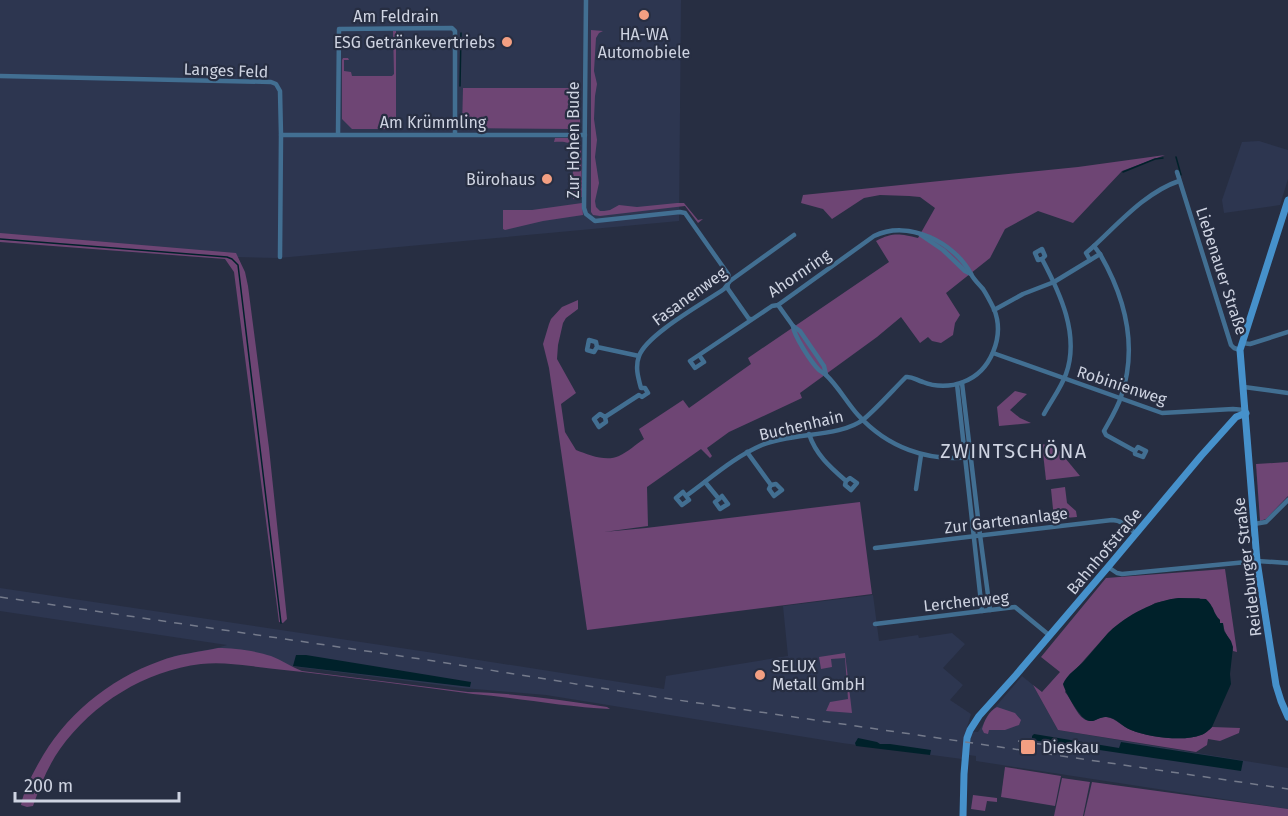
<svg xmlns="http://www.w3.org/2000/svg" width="1288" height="816" font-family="'Fira Sans',sans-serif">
<rect width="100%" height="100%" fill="#272e42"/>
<g fill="#2d3650">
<polygon points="0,0 681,0 679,221 279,258 237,257 0,238"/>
<polygon points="1259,141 1288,150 1288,179 1280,205 1224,213 1222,200 1242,142"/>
<polygon points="0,588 434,653 664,689 666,676 788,656 783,606 873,595 879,641 918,635 919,638 952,633 965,644 943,668 963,685 950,700 971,714 966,731 978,732 992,711 1022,676 1033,685 1058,730 1288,768 1288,809 976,761 976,756 962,754 962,759 842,743 546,695 463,688 282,665 203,662 168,670 174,656 217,648 227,645 0,611"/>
</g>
<g fill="#6e4574">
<polygon points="591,30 603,31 599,33 596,38 594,71 597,84 595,96 594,119 597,140 595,157 599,183 595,201 596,207 600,211 604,211 610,210 619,205 637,207 677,203 684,203 698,220 703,219 698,223 685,206 600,216 593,215 591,212"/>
<polygon points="393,31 396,31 396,129 352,129 342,119 342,60 343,58 348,58 349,60 344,60 344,71 351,72 352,76 392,76 394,74"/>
<polygon points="463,88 580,88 580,125 575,129 462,128"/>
<path d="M555,138H574L581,144L582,197L573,199C573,189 572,179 573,170C573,165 578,163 578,157C580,143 565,141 554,142Z"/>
<path d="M1165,155L1122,171L1073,223L1038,211L1005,229L990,258L946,293L960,315L955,323L953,335L941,343L932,341L928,337L920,343L901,317L877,337L800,393L802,398L729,432L707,448L712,456L710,458L701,449L647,487L648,526L604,532L646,528L860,502L872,594L587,630L549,368L543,344L549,324L551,319L562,307L578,300V309L566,318L563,323L558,345L557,359L576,393L561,404L565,432L576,450C589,455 606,462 619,456C628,452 636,444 644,439L639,429L683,400L689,408L751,364L748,358L889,262L876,241C893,232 900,234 918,238L935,208L920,197L909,196L880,195L864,198L832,219L823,209L801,203L803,195L1078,167Z"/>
<polygon points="582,203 583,215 543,221 505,230 503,229 503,210 532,210"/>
<polygon points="0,233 236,253 245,272 248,286 269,448 287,619 283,623 279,622 234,272 225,259 0,242"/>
<polygon points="1015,391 1027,394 1010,410 1020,418 1031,423 999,426 997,407"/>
<polygon points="1042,444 1056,447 1080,476 1046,480"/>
<polygon points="1288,462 1288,496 1266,519 1260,521 1256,464"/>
<polygon points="1065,487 1067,503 1076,511 1077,517 1054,519 1051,489"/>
<path d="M1225,569L1237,652L1233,651C1232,641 1224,634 1223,624H1220V620L1214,615L1213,608L1199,598H1179L1155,603L1108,633L1077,668L1065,692C1072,700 1076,714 1084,719C1093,725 1098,716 1106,717C1116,718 1122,727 1131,730C1148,737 1184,742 1201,735C1205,734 1209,730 1212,727L1240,728L1239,733L1220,741L1208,739L1207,745L1196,752L1058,730L1033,685L1042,692L1060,672L1041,657L1106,578Z"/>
<path d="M218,648C233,648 257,651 271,656C282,660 291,667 302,671L468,692C515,693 561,700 607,707L610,709C564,707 519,698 473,694C422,687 370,680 319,674C296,671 274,669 251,666C235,664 218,662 201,664C145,671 93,703 60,749C48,766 40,786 33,806L27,807L21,805C24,791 30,779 37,766C63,717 107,680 160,661C178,654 199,652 218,648Z"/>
<polygon points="845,653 852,713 826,711 830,702 848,699 845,658 831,659 832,667 821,669 819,657"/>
<path d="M997,707L1015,713L1021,720L1019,725L1005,730H989L988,734L984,733L982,729C984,721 989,711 997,707Z"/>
<polygon points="1005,767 1061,776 1055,806 1001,797"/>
<polygon points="1062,778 1090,782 1083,816 1054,816"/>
<polygon points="1092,782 1288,809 1288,816 1084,816"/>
<polygon points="973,795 997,798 997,802 987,801 985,811 971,809"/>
</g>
<g fill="#00212a">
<path d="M1179,598L1206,599C1214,606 1213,613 1220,620V623H1223L1224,631L1231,641L1233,647L1230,674L1231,684L1212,727C1209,730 1205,734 1201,735C1184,742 1148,737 1131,730C1122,727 1117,718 1107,717C1098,716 1094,725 1085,719C1078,714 1065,692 1063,684C1067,674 1078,668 1085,660C1093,651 1101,641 1109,632C1127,615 1155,600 1179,598Z"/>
<polygon points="296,655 306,655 471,682 470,687 293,666"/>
<polygon points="1034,734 1119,748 1121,742 1243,761 1241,771 1032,740 1032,736"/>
<polygon points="858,738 877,742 880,744 890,744 931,750 930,755 856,746 855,743"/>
</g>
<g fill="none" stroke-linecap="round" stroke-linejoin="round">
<g stroke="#00212a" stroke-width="1.5">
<polyline points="460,86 461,33"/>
<polyline points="1176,157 1181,175"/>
<polyline points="1123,172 1155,159 1163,158"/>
<polyline points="0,239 227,257 232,259 238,265 281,623"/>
</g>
<g stroke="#426f92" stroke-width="4.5">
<path d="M586,0L584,208L586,214L595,221L680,212L685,213L728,274C731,279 726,284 728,289L749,319H751"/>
<polyline points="0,76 271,82 276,84 280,91 281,135 280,257"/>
<polyline points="338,134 339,29 452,28 455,31 455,134"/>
<polyline points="281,135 585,135"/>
<polyline points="1177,172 1231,345 1234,348 1240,350"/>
<polyline points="921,235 943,250 965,271 971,274"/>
<path d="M1100,254C1126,299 1138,347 1121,397C1117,409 1110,420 1104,431L1106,435L1135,451V454L1143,457L1146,451L1138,447L1135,451"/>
<path d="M1042,259L1038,260L1035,253L1042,249L1045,256L1042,259C1060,293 1080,335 1066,374C1061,388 1051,401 1044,414"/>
<polyline points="1090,260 1086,253 1094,246"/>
<polyline points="778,305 793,326 800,331 824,366 826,375"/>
<path d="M994,310L1023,294L1054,282L1100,254L1094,246C1119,223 1146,192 1179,181"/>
<path d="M793,326C794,336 811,362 819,370C820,371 825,374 826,375C838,386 847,403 858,415C887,447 927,462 970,457"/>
<polyline points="1242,343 1250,344 1288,332"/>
<polyline points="597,347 594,352 587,350 589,340 596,342 597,347 639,356"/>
<polyline points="993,353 1162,413 1233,409 1245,410"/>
<polyline points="962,383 980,535 990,610"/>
<polyline points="957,384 982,611"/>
<polyline points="1244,387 1288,393"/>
<path d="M605,417L606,422L599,427L594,419L600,414L605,417L639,395L642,397L648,393L645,388H641C638,377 635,367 639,356C647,334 704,303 724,289L730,281L794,235"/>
<path d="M809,434C816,455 830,467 846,481L845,485L851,490L857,483L850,478L846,481"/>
<polyline points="747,452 771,485 769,489 774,496 782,490 776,484 771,485"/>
<polyline points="705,482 719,499 715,502 720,509 728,504 722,496 719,499"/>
<polyline points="916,489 921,455"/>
<path d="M686,496L689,500L682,505L676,498L683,492L686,496C711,478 734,457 762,445C792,432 840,438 864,419C877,408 893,390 906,377C912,376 916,380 923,382C935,387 951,387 963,382C991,372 1005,336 994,309C991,303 987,295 983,289C979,284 974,280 971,274C955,243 909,219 874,236L778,305L772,306L699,355L704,362L695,368L690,361L699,355"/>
<polyline points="1254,524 1266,522 1288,500"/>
<path d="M875,548L1112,520C1122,520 1128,527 1136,534"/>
<polyline points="1108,567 1117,573 1122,574 1257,561 1288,563"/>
<polyline points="875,624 1015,607 1049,635"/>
</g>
<g stroke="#4691cb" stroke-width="7">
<polyline points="1288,200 1240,350 1257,561 1276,685 1281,701 1288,717"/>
<polyline points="963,816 964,774 967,738 970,730 979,716 1016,675 1108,567 1201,456 1236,417 1246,413"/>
</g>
<g stroke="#747a8b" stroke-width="1.5" stroke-dasharray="8 8" stroke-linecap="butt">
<polyline points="0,597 434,661 657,697 1288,789"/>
<polyline points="1018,741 1090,751"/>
</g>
</g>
<g fill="#f39f82" stroke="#272e42" stroke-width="2">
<circle cx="644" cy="15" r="6"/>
<circle cx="507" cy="42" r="6"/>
<circle cx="547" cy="179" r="6"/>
<circle cx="760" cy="675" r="6"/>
<rect x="1020" y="739" width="16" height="16" rx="3"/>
</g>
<g text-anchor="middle" stroke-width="4.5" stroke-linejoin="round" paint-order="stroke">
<g font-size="16" fill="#ced3e1" stroke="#272e42">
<text x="396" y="22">Am Feldrain</text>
<text transform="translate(226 70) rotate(2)" y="6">Langes Feld</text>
<text x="433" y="128">Am Krümmling</text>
<text transform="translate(573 140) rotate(-90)" y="6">Zur Hohen Bude</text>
<text transform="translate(1222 271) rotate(72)" y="6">Liebenauer Straße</text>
<text transform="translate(799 273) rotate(-34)" y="6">Ahornring</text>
<text transform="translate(689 296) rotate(-36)" y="6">Fasanenweg</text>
<text transform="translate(1122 385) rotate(18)" y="6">Robinienweg</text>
<text transform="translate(801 425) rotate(-13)" y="6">Buchenhain</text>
<text transform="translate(1006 520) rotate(-7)" y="6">Zur Gartenanlage</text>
<text transform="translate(1104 551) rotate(-50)" y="6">Bahnhofstraße</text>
<text transform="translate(1247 567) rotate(-97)" y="6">Reideburger Straße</text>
<text transform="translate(966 601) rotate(-6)" y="6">Lerchenweg</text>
</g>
<g font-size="16" fill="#ced3e1" stroke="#272e42" text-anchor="end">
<text x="644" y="40" text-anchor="middle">HA-WA<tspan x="644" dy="18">Automobiele</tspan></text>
<text x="495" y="48">ESG Getränkevertriebs</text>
<text x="535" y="185">Bürohaus</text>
<text x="772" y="672" text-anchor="start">SELUX<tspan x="772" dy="18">Metall GmbH</tspan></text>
<text x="1042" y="753" text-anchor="start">Dieskau</text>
</g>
<g font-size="20" letter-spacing="1.5" fill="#ced3e1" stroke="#272e42">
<text x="1014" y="458">ZWINTSCHÖNA</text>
</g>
</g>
<path d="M15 792v9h164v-9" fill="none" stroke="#ced3e1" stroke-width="3"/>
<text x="24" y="792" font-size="18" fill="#ced3e1" stroke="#272e42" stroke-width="4.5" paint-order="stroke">200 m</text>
</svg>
